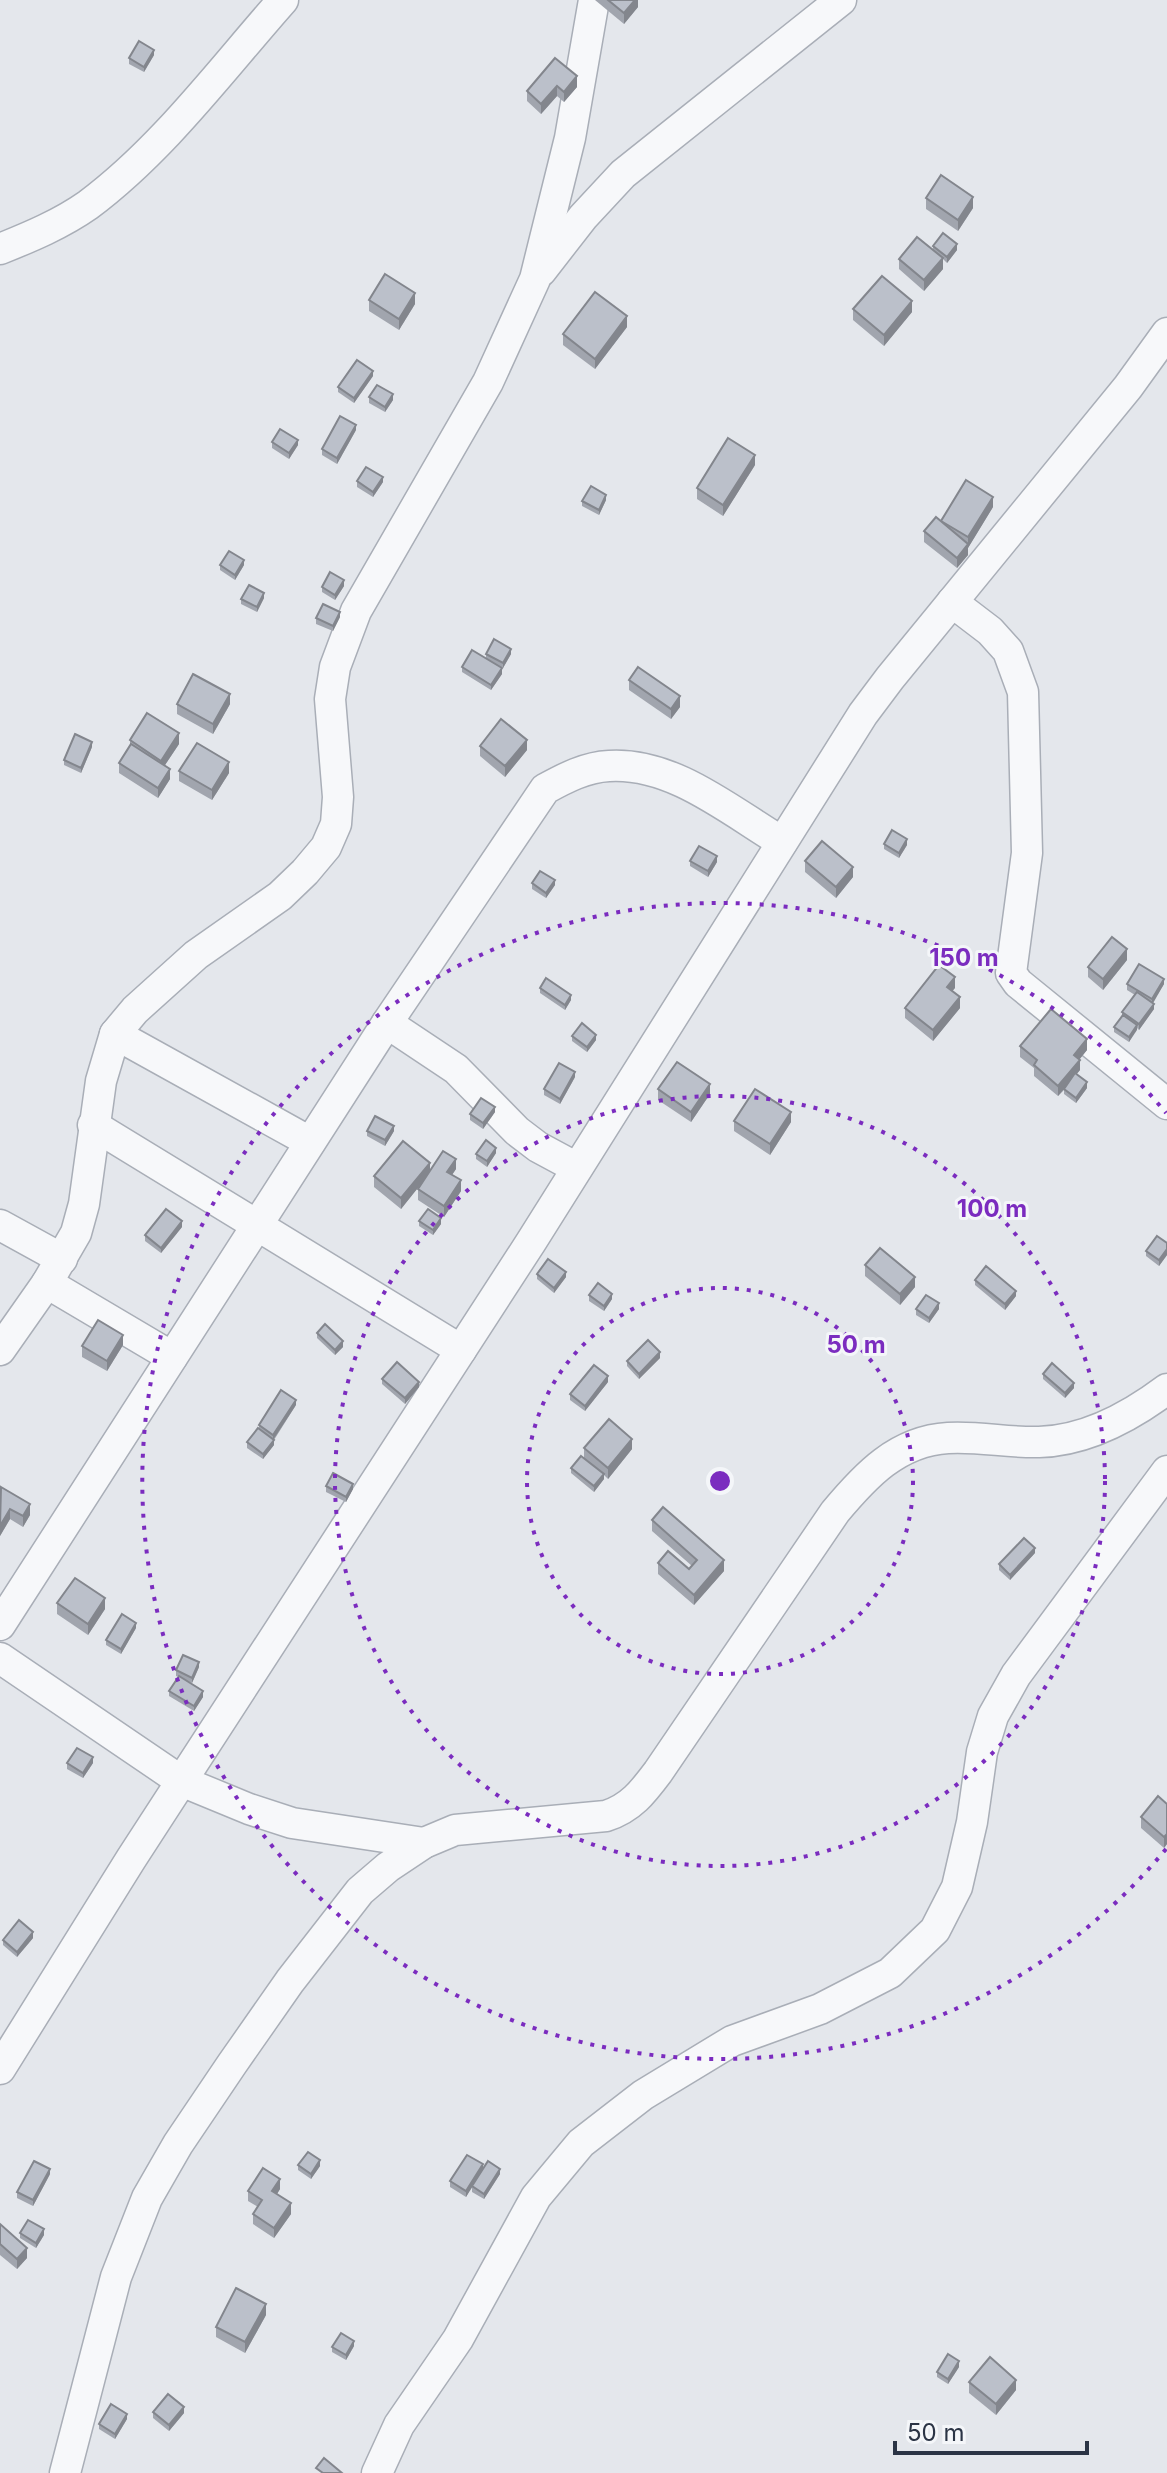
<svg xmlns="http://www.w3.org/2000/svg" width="1167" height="2473" font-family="Inter,sans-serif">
<rect width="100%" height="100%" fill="#e4e7ec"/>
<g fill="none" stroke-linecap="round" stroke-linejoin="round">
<defs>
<g id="minor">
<path d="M0,249C30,237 61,224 88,205C163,149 221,70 283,0"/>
<polyline points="541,271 583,217 623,174 841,0"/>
<polyline points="952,602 990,631 1008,651 1023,692 1027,853 1011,973 1018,983 1167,1104"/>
<polyline points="387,1023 456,1069 517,1131 538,1147 577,1168"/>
<polyline points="115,1034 310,1142"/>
<polyline points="93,1125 461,1350"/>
<polyline points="0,1225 62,1259"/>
<polyline points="47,1283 172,1357"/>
<polyline points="0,1350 47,1283 76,1233 84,1204 101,1081 115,1034 135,1010 196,955 280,896 305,872 326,847 336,824 338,797 330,699 335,667 356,611 488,382 535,279 570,138 594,0"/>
<path d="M0,1625L387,1023L545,789C565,778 586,767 609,766C673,762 730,811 782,842"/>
<polyline points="0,1658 181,1781 249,1809 292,1823 424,1843"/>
<polyline points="0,2069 131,1859 531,1242 863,714 890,678 1128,387 1167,333"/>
<path d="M65,2473L116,2277L147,2198L178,2144L232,2064L290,1981L360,1891L388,1867L424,1843L455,1830L606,1816C631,1808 643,1792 658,1772L835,1512C865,1476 897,1441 948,1438C978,1436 1009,1443 1039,1442C1086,1441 1131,1416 1167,1389"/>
<polyline points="377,2473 399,2425 458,2339 536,2197 581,2143 643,2095 732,2041 820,2009 890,1973 935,1930 957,1887 972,1822 982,1752 993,1716 1016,1675 1167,1471"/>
</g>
</defs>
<use href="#minor" stroke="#a9aeb7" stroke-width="33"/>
<use href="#minor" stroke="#f7f8fa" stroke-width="30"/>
</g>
<g fill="#a1a5ae">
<polygon points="595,0 638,0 638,7 624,24"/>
<polygon points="154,55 144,72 129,64 129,58"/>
<polygon points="555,58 577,87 564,102 557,96 541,114 527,101 527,91"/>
<polygon points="926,198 973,208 958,231 926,209"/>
<polygon points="933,246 957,250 947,263 943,259 943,269 924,291 899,269 899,259 933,250"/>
<polygon points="369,300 415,304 399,330 369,311"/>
<polygon points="853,309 912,312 884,346 853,320"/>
<polygon points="627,327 595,369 563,345 563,334"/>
<polygon points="373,376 354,403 338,392 338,387"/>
<polygon points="369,397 393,400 385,412 369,403"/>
<polygon points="356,430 337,464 322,455 322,449"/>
<polygon points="272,442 298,445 289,459 272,448"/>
<polygon points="755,465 723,516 697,499 697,488"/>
<polygon points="357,481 383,482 373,497 357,487"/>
<polygon points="606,500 599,515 582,506 582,501"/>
<polygon points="993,507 968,548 968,555 957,568 924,542 924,531 941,522"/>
<polygon points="220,565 244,565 235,580 220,570"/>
<polygon points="344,586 335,600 322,592 322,587"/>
<polygon points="264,598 257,612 241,604 241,599"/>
<polygon points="340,617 333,631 316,624 316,618"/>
<polygon points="486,654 511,654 503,668 489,661 502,674 491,690 462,672 462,667 486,659"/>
<polygon points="629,680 680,707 671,719 629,690"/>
<polygon points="177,704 230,704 213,734 177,714"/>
<polygon points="130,740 179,744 165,765 170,779 158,798 119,773 119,763 130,746"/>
<polygon points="480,746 527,750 505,777 480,756"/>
<polygon points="92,747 81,773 64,765 64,760"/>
<polygon points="179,771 229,773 212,800 179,781"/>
<polygon points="884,844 907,845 899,858 884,849"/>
<polygon points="690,861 717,862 708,877 690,866"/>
<polygon points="805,861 853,877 836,898 805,872"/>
<polygon points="532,883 555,885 546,898 532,889"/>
<polygon points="1127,960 1103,990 1088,977 1088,967"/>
<polygon points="1127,984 1164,984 1152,1003 1154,1009 1139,1030 1137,1028 1129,1042 1114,1032 1114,1027 1122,1016 1122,1012 1135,995 1127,990"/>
<polygon points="540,988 571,1000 565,1010 540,993"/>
<polygon points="955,988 952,991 960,1008 933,1041 905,1018 905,1008"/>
<polygon points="572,1036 596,1040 587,1052 572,1041"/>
<polygon points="1020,1046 1087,1050 1079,1060 1080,1070 1076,1075 1087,1088 1076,1103 1064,1094 1064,1090 1058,1096 1034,1076 1034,1068 1020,1057"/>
<polygon points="575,1077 560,1104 544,1095 544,1089"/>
<polygon points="658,1089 710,1094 691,1122 658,1100"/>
<polygon points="495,1112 483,1129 470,1120 470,1114"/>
<polygon points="734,1121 791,1122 770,1155 734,1131"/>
<polygon points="367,1131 394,1131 385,1146 367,1136"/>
<polygon points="496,1153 487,1167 476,1159 476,1154"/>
<polygon points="456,1169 452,1175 461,1191 444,1217 418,1200 418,1189 422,1182 401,1209 374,1187 374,1176"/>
<polygon points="419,1221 441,1224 433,1235 419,1226"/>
<polygon points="182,1227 161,1253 145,1241 145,1235"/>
<polygon points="1167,1243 1167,1255 1159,1266 1146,1256 1146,1251"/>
<polygon points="865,1265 915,1287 900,1305 865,1276"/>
<polygon points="537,1274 566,1277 554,1293 537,1279"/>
<polygon points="975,1280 1016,1296 1005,1310 975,1285"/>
<polygon points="589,1295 612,1299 604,1311 589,1301"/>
<polygon points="916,1309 939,1309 929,1323 916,1315"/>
<polygon points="317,1333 343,1347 335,1355 317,1338"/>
<polygon points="123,1345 107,1371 82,1357 82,1346"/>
<polygon points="660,1358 639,1379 627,1366 627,1361"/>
<polygon points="1043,1374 1074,1388 1065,1398 1043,1379"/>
<polygon points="382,1379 419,1387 405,1404 382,1384"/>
<polygon points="608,1382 585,1411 570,1400 570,1394"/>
<polygon points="296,1405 274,1440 274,1445 263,1459 247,1448 247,1442 259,1429 259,1425"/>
<polygon points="584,1448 632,1449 608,1479 604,1475 604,1479 594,1492 571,1473 571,1468 584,1458"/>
<polygon points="326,1486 353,1489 346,1502 326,1492"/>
<polygon points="0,1489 30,1515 23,1527 10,1519 0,1536"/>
<polygon points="652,1520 724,1571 694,1605 658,1574 658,1563 689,1569 692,1566 652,1531"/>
<polygon points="1035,1553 1010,1580 999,1570 999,1564"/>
<polygon points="57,1603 105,1609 88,1635 57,1614"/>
<polygon points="136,1628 121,1654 106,1645 106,1640"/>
<polygon points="199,1667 192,1683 185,1680 203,1697 194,1711 169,1696 169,1691 179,1677 176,1676 176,1670"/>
<polygon points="67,1763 93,1763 83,1778 67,1769"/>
<polygon points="1167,1804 1167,1844 1164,1848 1141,1828 1141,1817"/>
<polygon points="33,1938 17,1957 3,1945 3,1940"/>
<polygon points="298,2165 320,2166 311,2179 298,2170"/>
<polygon points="483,2170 500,2174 484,2199 472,2192 472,2186 466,2197 450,2187 450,2181"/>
<polygon points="50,2174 33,2206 17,2198 17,2192"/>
<polygon points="280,2189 277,2194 291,2214 274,2238 253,2224 253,2214 258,2207 248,2201 248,2191"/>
<polygon points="0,2224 27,2258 17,2269 0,2255"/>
<polygon points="20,2233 44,2235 36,2248 20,2238"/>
<polygon points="266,2315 245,2353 216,2337 216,2327"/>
<polygon points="354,2346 346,2360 332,2352 332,2347"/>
<polygon points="959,2367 948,2384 937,2377 937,2372"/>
<polygon points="969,2382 1016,2390 996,2415 969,2393"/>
<polygon points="153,2412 184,2413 169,2431 153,2418"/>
<polygon points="127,2419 115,2439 99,2429 99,2424"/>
</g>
<g fill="#83868d">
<polygon points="635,0 638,0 638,7 624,24 624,13"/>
<polygon points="154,50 154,55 144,72 144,67"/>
<polygon points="577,76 577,87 564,102 564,92"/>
<polygon points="557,86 557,96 541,114 541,104"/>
<polygon points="973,197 973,208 958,231 958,220"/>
<polygon points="957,244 957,250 947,263 947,257"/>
<polygon points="943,258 943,269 924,291 924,280"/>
<polygon points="415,293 415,304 399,330 399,319"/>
<polygon points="912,301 912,312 884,346 884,335"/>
<polygon points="627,316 627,327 595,369 595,359"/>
<polygon points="373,371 373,376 354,403 354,398"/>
<polygon points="393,394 393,400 385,412 385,407"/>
<polygon points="356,425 356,430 337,464 337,458"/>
<polygon points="298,440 298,445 289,459 289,453"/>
<polygon points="755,455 755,465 723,516 723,505"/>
<polygon points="383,477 383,482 373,497 373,492"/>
<polygon points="606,495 606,500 599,515 599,510"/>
<polygon points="993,497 993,507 968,548 968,555 957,568 957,558 968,544 968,537"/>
<polygon points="244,560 244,565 235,580 235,575"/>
<polygon points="344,580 344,586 335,600 335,595"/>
<polygon points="264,593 264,598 257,612 257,607"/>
<polygon points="340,612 340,617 333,631 333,626"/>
<polygon points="511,649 511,654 503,668 503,663"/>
<polygon points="502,668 502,674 491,690 491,685"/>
<polygon points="230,694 230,704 213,734 213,724"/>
<polygon points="680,696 680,707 671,719 671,709"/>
<polygon points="179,733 179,744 161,771 161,761"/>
<polygon points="527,740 527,750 505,777 505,766"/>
<polygon points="92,742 92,747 81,773 81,768"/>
<polygon points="229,762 229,773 212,800 212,790"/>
<polygon points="170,769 170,779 158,798 158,788"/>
<polygon points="907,839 907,845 899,858 899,853"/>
<polygon points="717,856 717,862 708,877 708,871"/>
<polygon points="853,867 853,877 836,898 836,887"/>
<polygon points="555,880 555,885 546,898 546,893"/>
<polygon points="1127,949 1127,960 1103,990 1103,979"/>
<polygon points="955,977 955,988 947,997 947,987"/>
<polygon points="1164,979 1164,984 1152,1005 1152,999"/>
<polygon points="571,995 571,1000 565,1010 565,1005"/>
<polygon points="960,997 960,1008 933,1041 933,1030"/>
<polygon points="1154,1004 1154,1009 1139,1030 1139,1024"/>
<polygon points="1137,1025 1137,1030 1129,1042 1129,1037"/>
<polygon points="596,1035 596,1040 587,1052 587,1047"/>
<polygon points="1087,1039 1087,1050 1074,1066 1074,1055"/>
<polygon points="1080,1060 1080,1070 1058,1096 1058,1086"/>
<polygon points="575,1072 575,1077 560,1104 560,1099"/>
<polygon points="1087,1082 1087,1088 1076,1103 1076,1098"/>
<polygon points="710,1084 710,1094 691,1122 691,1112"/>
<polygon points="495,1107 495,1112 483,1129 483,1123"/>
<polygon points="791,1112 791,1122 770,1155 770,1144"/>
<polygon points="394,1126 394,1131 385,1146 385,1140"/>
<polygon points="496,1148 496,1153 487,1167 487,1161"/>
<polygon points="456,1159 456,1169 447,1182 447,1172"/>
<polygon points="430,1163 430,1173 401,1209 401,1198"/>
<polygon points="461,1180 461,1191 444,1217 444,1206"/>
<polygon points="441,1218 441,1224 433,1235 433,1230"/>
<polygon points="182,1221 182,1227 161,1253 161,1248"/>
<polygon points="1167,1249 1167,1255 1159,1266 1159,1260"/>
<polygon points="566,1272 566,1277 554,1293 554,1288"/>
<polygon points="915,1277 915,1287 900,1305 900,1294"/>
<polygon points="1016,1291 1016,1296 1005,1310 1005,1304"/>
<polygon points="612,1294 612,1299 604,1311 604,1306"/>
<polygon points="939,1303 939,1309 929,1323 929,1318"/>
<polygon points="123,1335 123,1345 107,1371 107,1361"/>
<polygon points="343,1341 343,1347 335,1355 335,1350"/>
<polygon points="660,1352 660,1358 639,1379 639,1374"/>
<polygon points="608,1376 608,1382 585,1411 585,1406"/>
<polygon points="419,1382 419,1387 405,1404 405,1398"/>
<polygon points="1074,1383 1074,1388 1065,1398 1065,1393"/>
<polygon points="296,1400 296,1405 273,1440 273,1435"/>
<polygon points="632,1439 632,1449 608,1479 608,1468"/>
<polygon points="274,1440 274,1445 263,1459 263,1454"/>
<polygon points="604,1474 604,1479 594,1492 594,1486"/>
<polygon points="353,1484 353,1489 346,1502 346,1497"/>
<polygon points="30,1504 30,1515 23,1527 23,1516"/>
<polygon points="10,1509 10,1519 0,1536 0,1526"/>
<polygon points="1035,1548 1035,1553 1010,1580 1010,1575"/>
<polygon points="724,1560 724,1571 694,1605 694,1595"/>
<polygon points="105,1598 105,1609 88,1635 88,1624"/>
<polygon points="136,1623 136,1628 121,1654 121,1649"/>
<polygon points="199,1662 199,1667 192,1683 192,1678"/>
<polygon points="203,1691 203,1697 194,1711 194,1706"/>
<polygon points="93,1757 93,1763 83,1778 83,1773"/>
<polygon points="1167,1834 1167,1844 1164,1848 1164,1837"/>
<polygon points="33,1932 33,1938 17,1957 17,1952"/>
<polygon points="320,2160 320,2166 311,2179 311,2174"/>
<polygon points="483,2164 483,2170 466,2197 466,2191"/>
<polygon points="50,2169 50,2174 33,2206 33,2200"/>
<polygon points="500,2169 500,2174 484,2199 484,2194"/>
<polygon points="280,2179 280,2189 272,2202 272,2191"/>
<polygon points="291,2203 291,2214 274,2238 274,2228"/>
<polygon points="44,2229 44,2235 36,2248 36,2243"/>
<polygon points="27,2248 27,2258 17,2269 17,2259"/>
<polygon points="266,2304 266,2315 245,2353 245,2342"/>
<polygon points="354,2341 354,2346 346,2360 346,2355"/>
<polygon points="959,2361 959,2367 948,2384 948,2379"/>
<polygon points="1016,2380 1016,2390 996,2415 996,2404"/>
<polygon points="184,2407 184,2413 169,2431 169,2425"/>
<polygon points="127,2414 127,2419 115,2439 115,2434"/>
</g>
<g fill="#bbc0ca" stroke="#83868d" stroke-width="2">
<polygon points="608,0 635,0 624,13"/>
<polygon points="139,41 154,50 144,67 129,58"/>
<polygon points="555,58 577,76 564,92 557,86 541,104 527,91"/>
<polygon points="941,175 973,197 958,220 926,198"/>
<polygon points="943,233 957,244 947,257 933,246"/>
<polygon points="917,237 943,258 924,280 899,259"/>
<polygon points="385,274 415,293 399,319 369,300"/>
<polygon points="882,276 912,301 884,335 853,309"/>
<polygon points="595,292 627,316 595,359 563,334"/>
<polygon points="357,360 373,371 354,398 338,387"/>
<polygon points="377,385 393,394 385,407 369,397"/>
<polygon points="340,416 356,425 337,458 322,449"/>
<polygon points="280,429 298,440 289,453 272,442"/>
<polygon points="728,438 755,455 723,505 697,488"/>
<polygon points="366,467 383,477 373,492 357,481"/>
<polygon points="966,480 993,497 968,537 941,521"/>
<polygon points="591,486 606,495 599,510 582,501"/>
<polygon points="936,517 968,544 957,558 924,531"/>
<polygon points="229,551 244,560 235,575 220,565"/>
<polygon points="330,572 344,580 335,595 322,587"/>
<polygon points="249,585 264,593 257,607 241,599"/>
<polygon points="323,604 340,612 333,626 316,618"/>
<polygon points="494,639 511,649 503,663 486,654"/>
<polygon points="472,650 502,668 491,685 462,667"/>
<polygon points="638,667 680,696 671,709 629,680"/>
<polygon points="193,674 230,694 213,724 177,704"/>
<polygon points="147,713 179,733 161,761 130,740"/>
<polygon points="501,719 527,740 505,766 480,746"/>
<polygon points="75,734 92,742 81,768 64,760"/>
<polygon points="197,743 229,762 212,790 179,771"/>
<polygon points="131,744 170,769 158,788 119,763"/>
<polygon points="892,830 907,839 899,853 884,844"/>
<polygon points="822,841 853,867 836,887 805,861"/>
<polygon points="699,846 717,856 708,871 690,861"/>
<polygon points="540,871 555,880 546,893 532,883"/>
<polygon points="1112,937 1127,949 1103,979 1088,967"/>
<polygon points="1139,964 1164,979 1152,999 1127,984"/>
<polygon points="939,965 955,977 947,987 960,997 933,1030 905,1008"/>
<polygon points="546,978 571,995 565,1005 540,988"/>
<polygon points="1137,992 1154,1004 1139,1024 1122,1012"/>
<polygon points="1051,1009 1087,1039 1074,1055 1080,1060 1058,1086 1034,1065 1037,1060 1020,1046"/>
<polygon points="1123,1015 1137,1025 1129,1037 1114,1027"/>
<polygon points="582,1023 596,1035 587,1047 572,1036"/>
<polygon points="677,1062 710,1084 691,1112 658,1089"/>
<polygon points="559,1063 575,1072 560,1099 544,1089"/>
<polygon points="1075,1073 1087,1082 1076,1098 1064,1089"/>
<polygon points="755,1089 791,1112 770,1144 734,1121"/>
<polygon points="481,1098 495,1107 483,1123 470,1114"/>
<polygon points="375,1116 394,1126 385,1140 367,1131"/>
<polygon points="486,1140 496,1148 487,1161 476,1154"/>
<polygon points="403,1141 430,1163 401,1198 374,1176"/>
<polygon points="443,1151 456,1159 447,1172 461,1180 444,1206 418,1189"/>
<polygon points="166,1209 182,1221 161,1248 145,1235"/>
<polygon points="428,1209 441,1218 433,1230 419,1221"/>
<polygon points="1157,1236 1167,1243 1167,1249 1159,1260 1146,1251"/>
<polygon points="880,1248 915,1277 900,1294 865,1265"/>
<polygon points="548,1259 566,1272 554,1288 537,1274"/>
<polygon points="986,1266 1016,1291 1005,1304 975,1280"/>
<polygon points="598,1283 612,1294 604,1306 589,1295"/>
<polygon points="926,1295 939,1303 929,1318 916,1309"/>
<polygon points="98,1320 123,1335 107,1361 82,1346"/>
<polygon points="325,1324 343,1341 335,1350 317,1333"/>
<polygon points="648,1340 660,1352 639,1374 627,1361"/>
<polygon points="397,1362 419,1382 405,1398 382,1379"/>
<polygon points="1052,1363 1074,1383 1065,1393 1043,1374"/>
<polygon points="594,1365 608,1376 585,1406 570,1394"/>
<polygon points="281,1390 296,1400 273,1435 259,1425"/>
<polygon points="609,1419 632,1439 608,1468 584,1448"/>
<polygon points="258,1428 274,1440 263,1454 247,1442"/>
<polygon points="581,1456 604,1474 594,1486 571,1468"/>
<polygon points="333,1473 353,1484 346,1497 326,1486"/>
<polygon points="1,1487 30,1504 23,1516 10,1509 0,1526"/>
<polygon points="663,1507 724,1560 694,1595 658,1563 668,1551 689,1569 697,1560 652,1520"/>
<polygon points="1024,1538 1035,1548 1010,1575 999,1564"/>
<polygon points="75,1578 105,1598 88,1624 57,1603"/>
<polygon points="122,1614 136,1623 121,1649 106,1640"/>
<polygon points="183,1655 199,1662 192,1678 176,1670"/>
<polygon points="179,1676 203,1691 194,1706 169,1691"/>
<polygon points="77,1748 93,1757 83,1773 67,1763"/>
<polygon points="1158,1796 1167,1804 1167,1834 1164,1837 1141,1817"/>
<polygon points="19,1920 33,1932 17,1952 3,1940"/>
<polygon points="308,2152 320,2160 311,2174 298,2165"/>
<polygon points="467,2155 483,2164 466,2191 450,2181"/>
<polygon points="34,2161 50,2169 33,2200 17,2192"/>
<polygon points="488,2161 500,2169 484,2194 472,2186"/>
<polygon points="263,2168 280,2179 272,2191 291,2203 274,2228 253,2214 262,2200 248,2191"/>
<polygon points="28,2220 44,2229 36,2243 20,2233"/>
<polygon points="0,2224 27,2248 17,2259 0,2244"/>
<polygon points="236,2288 266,2304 245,2342 216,2327"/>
<polygon points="341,2333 354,2341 346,2355 332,2347"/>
<polygon points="948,2354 959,2361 948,2379 937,2372"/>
<polygon points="990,2357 1016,2380 996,2404 969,2382"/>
<polygon points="168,2394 184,2407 169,2425 153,2412"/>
<polygon points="111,2404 127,2414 115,2434 99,2424"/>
<polygon points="324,2458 342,2473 323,2473 316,2468"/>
</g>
<g fill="none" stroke="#7b2cbf" stroke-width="4" stroke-dasharray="4 8">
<circle cx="720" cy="1481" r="193"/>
<circle cx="720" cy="1481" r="385"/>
<path d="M1166 1849A578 578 0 1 1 1166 1113"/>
</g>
<circle cx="720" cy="1481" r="12" fill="#7b2cbf" stroke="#f4f6f9" stroke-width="4"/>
<g font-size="24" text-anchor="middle" font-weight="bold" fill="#7b2cbf" stroke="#f4f6f9" stroke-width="6" stroke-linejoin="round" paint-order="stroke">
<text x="964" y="966">150 m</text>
<text x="992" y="1217">100 m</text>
<text x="856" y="1353">50 m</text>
</g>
<path d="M895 2441v12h192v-12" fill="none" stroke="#2b3445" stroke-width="4"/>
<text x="907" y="2441" font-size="24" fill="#2b3445" stroke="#f4f6f9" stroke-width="6" paint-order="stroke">50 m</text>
</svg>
